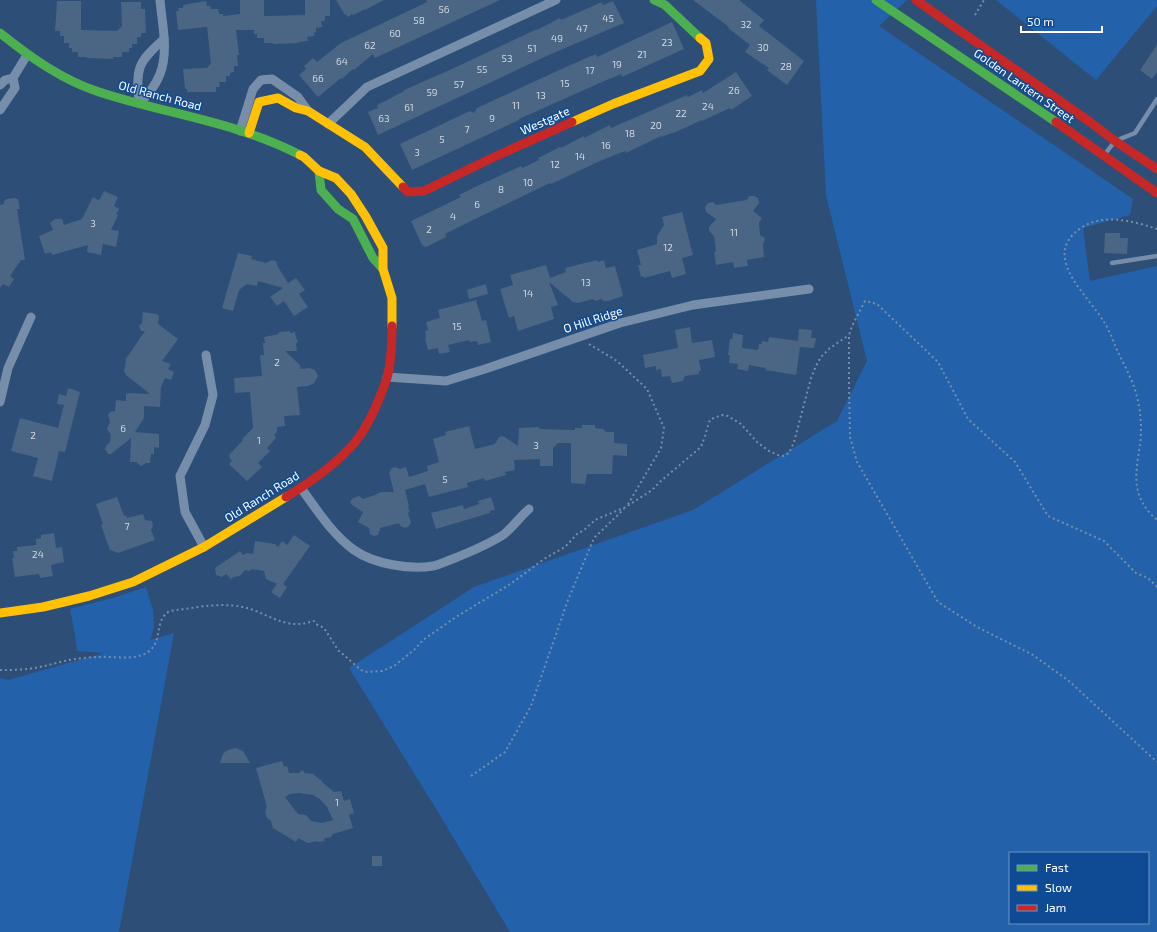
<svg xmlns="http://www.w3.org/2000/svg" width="1157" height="932" font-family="'Exo 2',sans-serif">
<rect width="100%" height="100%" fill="#2d4e76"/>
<g fill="#2362ab" fill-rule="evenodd">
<path d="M816,0H907L879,26L1133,199L1130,215L1083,228L1090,281L1157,266V932H510L438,812L349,668L474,587L693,510L837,421L867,361L826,195ZM1010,853H1148V923H1010Z"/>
<polygon points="996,0 1157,0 1157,6 1096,80"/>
<polygon points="146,587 153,610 154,627 150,640 174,633 119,932 0,932 0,678 8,680 104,653 77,651 75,635 70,609 116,597"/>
</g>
<g fill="#4b6585" fill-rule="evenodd">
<polygon points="240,0 264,0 264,16 305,15 305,0 330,0 330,16 325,16 325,21 321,21 322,27 316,28 316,32 314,33 314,36 307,37 308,41 299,42 299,43 273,44 273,43 264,43 264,38 257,38 257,34 254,34 254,30 236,30 239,55 237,55 238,66 234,66 234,72 230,73 230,76 226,76 226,82 219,82 220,87 216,87 216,92 187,92 187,89 185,89 183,69 207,68 211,63 207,27 178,30 176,11 179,11 178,8 183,8 183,5 206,1 207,6 210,6 211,9 218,9 219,14 223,14 223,16 240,14"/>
<polygon points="336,0 384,0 365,10 365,9 353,15 352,14 348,17 346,14 345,15"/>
<polygon points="426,0 500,0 375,58 373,54 354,70 353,69 342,79 341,78 318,97 299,75 306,69 304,66 313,58 317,62 341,43 427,2"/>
<polygon points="693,0 739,0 764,20 759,26 804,61 787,85 767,70 769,68 745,52 750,45 728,28 729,27"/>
<polygon points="57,1 81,1 81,30 117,31 122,26 121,2 141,2 141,9 145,9 146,33 141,33 141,37 137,37 137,44 132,44 132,48 129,48 129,52 122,52 122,57 113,57 113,59 87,58 87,57 78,57 78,52 72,52 72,48 69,48 69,43 64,43 64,36 60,36 60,31 55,31"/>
<polygon points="613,1 624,23 551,54 378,135 368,112 378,108 377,105 391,98 404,91 404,90 454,68 537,29 537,30 560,18 561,20 602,2 603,5"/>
<polygon points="672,22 684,49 622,77 621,74 612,78 611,78 519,119 519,120 412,170 400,144 470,111 474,113 477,108 568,66 596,54 597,57"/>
<polygon points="1157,45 1157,72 1152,79 1140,70"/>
<polygon points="736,72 752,96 731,110 730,108 702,121 702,120 678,131 661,137 661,136 626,153 625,151 600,161 551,184 550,183 469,222 445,234 446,237 426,247 422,245 411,221 461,197 459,195 473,188 521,166 522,168 539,160 538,158 560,147 561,148 584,136 584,138 610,125 611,128 687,95 688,97 702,90 703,93"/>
<polygon points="104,191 118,197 114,206 119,209 116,214 118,215 111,230 119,231 116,247 103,244 101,255 87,252 88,245 52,255 51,252 45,254 39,236 53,230 50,223 55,219 62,219 64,225 82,219 93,197 98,200 100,199"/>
<polygon points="749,196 754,196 758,198 759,203 753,211 762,218 759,223 760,235 765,238 763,245 764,257 747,260 748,266 734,268 733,262 716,265 714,252 716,251 714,236 709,231 709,227 716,219 706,212 705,207 708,203 713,202 716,205 747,200"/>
<polygon points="15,198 18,199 20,209 17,209 25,260 21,260 10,276 14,279 9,287 3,284 0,288 0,205 4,204 4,201 7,199"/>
<polygon points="682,212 693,255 682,258 686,274 672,278 670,271 644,278 643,276 641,277 638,265 641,265 637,250 657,244 657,236 664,225 662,217"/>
<polygon points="1105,233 1120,233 1120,238 1128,238 1127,254 1104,253"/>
<polygon points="238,253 252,256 251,259 266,263 272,260 276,261 278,267 288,283 296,278 305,290 299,294 308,307 294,316 284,301 277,306 270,297 283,288 258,281 257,286 247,284 239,290 233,311 222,308"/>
<polygon points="597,260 598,262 604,260 606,268 615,266 623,296 608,301 603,301 602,299 595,301 593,299 578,303 573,302 549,282 558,305 551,307 554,319 518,331 514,316 509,318 500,289 513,285 510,275 546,265 550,278 566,272 565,268"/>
<polygon points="486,284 488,294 469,299 467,290"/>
<polygon points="476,300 482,321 486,320 491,342 478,345 477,341 469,342 469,340 448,345 450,352 439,354 438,348 428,350 425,338 426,337 425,331 428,330 426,322 440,318 438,310"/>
<polygon points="143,312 157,314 159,317 158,324 178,339 162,361 171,364 168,369 174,372 171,380 165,378 161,387 160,407 144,406 144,418 135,432 159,434 159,448 154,447 154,454 151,454 150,463 146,463 141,466 136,462 130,462 131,438 111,454 108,454 105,449 106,446 110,442 111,435 107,429 110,422 108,415 110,412 115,411 116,400 126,401 126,394 130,393 150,394 126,375 124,371 126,361 125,360 145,331 141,331 139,326 142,323"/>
<polygon points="690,327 692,343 712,340 715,357 699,360 701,371 699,371 699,374 685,376 683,381 672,383 670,376 662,377 661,369 656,370 656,366 645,368 643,355 678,348 675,330"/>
<polygon points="799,329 812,330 811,338 816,338 814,348 800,347 796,375 765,370 766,368 749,365 748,371 737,369 738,364 729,363 730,355 728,355 730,339 732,339 733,333 743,335 742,348 758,350 759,344 762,344 762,341 768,342 769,337 798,341"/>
<polygon points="290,331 290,333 295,332 296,338 298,341 296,344 297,351 285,351 300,365 301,369 310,368 315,370 318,376 317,378 314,383 308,386 297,387 300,415 284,416 285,426 277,427 277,432 274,435 276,438 267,448 270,451 258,463 262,467 247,481 229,464 232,461 229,457 230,456 229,455 243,440 242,439 253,428 250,392 235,393 234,378 262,376 260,355 264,355 263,343 265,343 264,337 279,334 279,332"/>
<polygon points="68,388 80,392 65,452 59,451 52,481 33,476 38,458 11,451 20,418 58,428 64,405 57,404 59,394 66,396"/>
<polygon points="582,425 595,425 595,428 603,429 606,432 614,432 614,443 627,444 627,456 613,455 612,474 587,474 585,484 571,483 571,443 558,443 553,448 553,466 540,466 540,459 514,460 515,470 505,472 506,475 485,481 484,478 467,483 468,487 429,497 425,484 405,490 409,506 408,507 410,512 408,513 411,523 408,527 405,528 400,526 399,523 380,528 380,530 378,535 374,536 370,534 369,528 358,522 363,512 352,505 350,502 353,498 359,496 363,499 375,495 381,492 394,492 389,473 392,468 395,467 400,469 406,467 409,477 428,471 427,466 439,462 433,439 446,435 445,432 469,426 475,449 495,444 499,437 503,436 518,446 519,428 538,427 540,429 575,430 575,428 582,428"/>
<polygon points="117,497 124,516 126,515 127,518 143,514 145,520 152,521 153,526 151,530 155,540 118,553 110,550 101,525 103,524 96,504"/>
<polygon points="491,497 495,510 490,511 490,513 436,529 431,513 463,505 464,509 479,504 478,501"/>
<polygon points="54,533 56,548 62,547 64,562 51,565 53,576 40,578 39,574 15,577 12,558 14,558 13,551 17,551 17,547 36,545 36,539 41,538 41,535"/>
<polygon points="294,535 310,546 283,584 287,587 280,598 271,592 277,584 266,579 264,571 252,569 250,571 245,570 240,576 234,577 231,579 226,574 222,577 216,575 215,568 240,551 243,555 247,553 253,554 255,541 275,544 278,547 282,541 287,545"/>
<polygon points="235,748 243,751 250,763 220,763 223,754 226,751"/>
<path d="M282,761L284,767L287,766L289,773H299L302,770L305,773L313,774L322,781V782L334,792L341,791L344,801L350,799L354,813L349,815L353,828L333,834L331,837L325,838L324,841L319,842L317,841L308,843L298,838L296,842L273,828L271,821L267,818L265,812L267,807L256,768ZM299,793L313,795L321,800L327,807L333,820L322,823L311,821L306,815L298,814L285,797L290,794Z"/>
<rect x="372" y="856" width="10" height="10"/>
</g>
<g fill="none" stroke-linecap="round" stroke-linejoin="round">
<g stroke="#768ea9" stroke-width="2" stroke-dasharray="2 3" stroke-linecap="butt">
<polyline points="975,15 984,0"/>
<path d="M1157,229C1134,221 1102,213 1081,228C1039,256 1089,296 1104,322C1110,331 1113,341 1117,350C1124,365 1133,380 1137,397C1141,412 1142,430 1140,445C1135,476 1131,497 1157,520"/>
<polyline points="589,344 617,361 647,389 664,428 661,448 627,506"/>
<polyline points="1157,587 1148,578 1136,573 1104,541 1048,516 1015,462 968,419 938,362 877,304 865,301 852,326 849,335 849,385 850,437 857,462 938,602 977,627 1033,655 1069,681 1157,762"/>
<path d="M0,670C11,670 23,670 34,668C48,666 61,661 75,659C83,658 92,657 100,657C116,656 134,661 148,652C164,641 153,620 170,611C194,608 219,602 243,607C262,611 279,625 299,624C304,624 309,622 314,621L316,624L324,628L338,650L361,670L367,672L382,671L394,666L414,650L423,640L456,617L512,583L544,559L565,547L577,534L584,530L595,520L626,507L652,490L662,480L701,447L705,436L709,422L711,419L722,415L728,416L741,424L757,442L769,451L778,455L784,456L789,453L794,442L811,378L816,366L821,357L830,348L849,335"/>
<polyline points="471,776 505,752 531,706 568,600 594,538 624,509"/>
</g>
<g stroke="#768ea9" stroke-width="4.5">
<polyline points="1105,154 1115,141 1135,133 1157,99"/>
<polyline points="1112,263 1157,256"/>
</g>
<g stroke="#768ea9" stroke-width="9">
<polyline points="0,85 5,80 13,78 27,55"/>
<path d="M139,103C174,72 164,41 160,0"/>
<path d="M139,103C136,68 137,63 164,39"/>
<polyline points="0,110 15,88 13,78"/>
<polyline points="328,124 367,87 556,0"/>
<polyline points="240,131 253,89 261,80 272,79 298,97 308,111"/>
<polyline points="387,377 446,381 485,369 620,323 693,305 809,289"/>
<polyline points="0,402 8,368 31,317"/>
<path d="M301,488C317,510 332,534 354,550C374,564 410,570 433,566C439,565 445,562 450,560C468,553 487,545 503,535C512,528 520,517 529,509"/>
<polyline points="204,547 185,512 180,476 205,425 213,395 206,355"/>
</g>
<g stroke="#4caf50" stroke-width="9">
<polyline points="654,0 665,5 700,38"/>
<polyline points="876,0 1056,122"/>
<path d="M0,33C30,57 62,80 99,92C166,114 237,122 300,155"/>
<polyline points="319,171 321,190 338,209 353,219 373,258 383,269"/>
</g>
<g stroke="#ffc107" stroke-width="9">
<polyline points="572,122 613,104 700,71 709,59 706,43 700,38"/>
<polyline points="249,133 259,102 278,98 296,108 308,111 365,147 403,187"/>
<polyline points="300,155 304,157 319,171 336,178 351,194 366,217 383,248 383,269 392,298 392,326"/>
<polyline points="0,613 43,607 89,596 133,582 204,547 286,497"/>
</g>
<g stroke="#c62828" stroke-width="9">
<polyline points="916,0 1090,122 1115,141 1157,169"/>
<polyline points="1056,122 1157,193"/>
<polyline points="403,187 408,192 424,191 492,158 572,122"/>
<path d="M286,497C311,482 337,464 356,441C369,425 380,398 387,378C391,363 392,342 392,326"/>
</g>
</g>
<g text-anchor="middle" stroke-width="3" stroke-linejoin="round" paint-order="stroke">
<g font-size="10" fill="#d2d8e0">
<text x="444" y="13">56</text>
<text x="608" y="22">45</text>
<text x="419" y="24">58</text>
<text x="746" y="28">32</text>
<text x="582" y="32">47</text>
<text x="395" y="37">60</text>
<text x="557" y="42">49</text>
<text x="667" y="46">23</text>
<text x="370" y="49">62</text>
<text x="763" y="51">30</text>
<text x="532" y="52">51</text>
<text x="642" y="58">21</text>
<text x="507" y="62">53</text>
<text x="342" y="65">64</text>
<text x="617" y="68">19</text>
<text x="786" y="70">28</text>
<text x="482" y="73">55</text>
<text x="590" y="74">17</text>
<text x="318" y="82">66</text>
<text x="565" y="87">15</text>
<text x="459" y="88">57</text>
<text x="734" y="94">26</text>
<text x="432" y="96">59</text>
<text x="541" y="99">13</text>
<text x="516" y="109">11</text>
<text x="708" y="110">24</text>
<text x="409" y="111">61</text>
<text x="681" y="117">22</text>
<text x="384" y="122">63</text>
<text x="492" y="122">9</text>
<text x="656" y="129">20</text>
<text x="467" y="133">7</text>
<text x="630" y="137">18</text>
<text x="442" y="143">5</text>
<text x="606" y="149">16</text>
<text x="417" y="156">3</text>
<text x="580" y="160">14</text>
<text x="555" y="168">12</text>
<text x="528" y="186">10</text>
<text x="501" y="193">8</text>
<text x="477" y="208">6</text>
<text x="453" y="220">4</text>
<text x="93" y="227">3</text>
<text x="429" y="233">2</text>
<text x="734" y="236">11</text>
<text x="668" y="251">12</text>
<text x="586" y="286">13</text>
<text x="528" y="297">14</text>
<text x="457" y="330">15</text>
<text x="277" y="366">2</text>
<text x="123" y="432">6</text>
<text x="33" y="439">2</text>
<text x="259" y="444">1</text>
<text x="536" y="449">3</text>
<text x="445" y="483">5</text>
<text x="127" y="530">7</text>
<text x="38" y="558">24</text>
<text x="337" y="806">1</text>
</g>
<g font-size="12" fill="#fff" stroke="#0f4b94">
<text transform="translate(1024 86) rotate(35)" y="4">Golden Lantern Street</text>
<text transform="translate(160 96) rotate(15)" y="4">Old Ranch Road</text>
<text transform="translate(545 121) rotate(-24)" y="4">Westgate</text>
<text transform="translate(593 320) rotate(-18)" y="4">O Hill Ridge</text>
<text transform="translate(262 497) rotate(-32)" y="4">Old Ranch Road</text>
</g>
</g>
<rect x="1009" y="852" width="140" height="72" fill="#0f4b94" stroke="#6f93bf"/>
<rect x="1017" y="865" width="20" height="6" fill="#4caf50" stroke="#6f93bf"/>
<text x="1045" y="872" font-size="12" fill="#ffffff">Fast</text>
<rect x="1017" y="885" width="20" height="6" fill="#ffc107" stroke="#6f93bf"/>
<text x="1045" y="892" font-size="12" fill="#ffffff">Slow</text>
<rect x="1017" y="905" width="20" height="6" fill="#c62828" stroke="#6f93bf"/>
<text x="1045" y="912" font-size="12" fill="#ffffff">Jam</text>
<path d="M1021 26v6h81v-6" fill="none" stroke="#ffffff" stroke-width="2"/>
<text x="1027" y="26" font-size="12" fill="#ffffff" stroke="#0f4b94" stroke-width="3" paint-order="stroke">50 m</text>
</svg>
